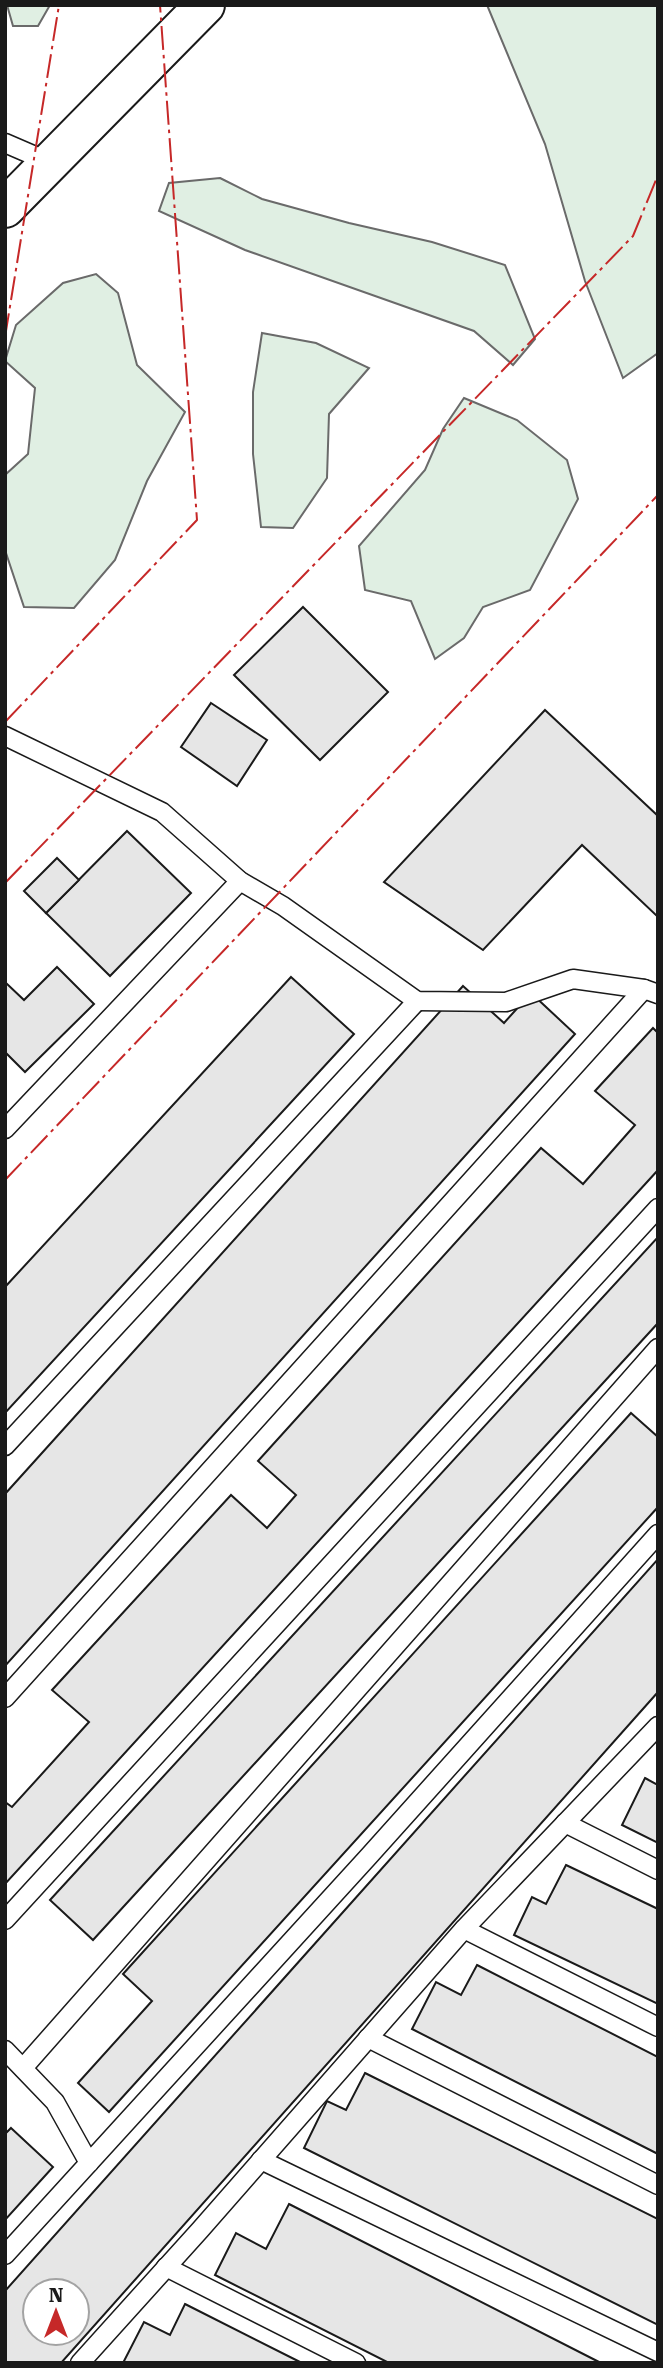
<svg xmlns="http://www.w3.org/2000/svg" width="663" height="2368" font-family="'Roboto Serif',serif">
<rect width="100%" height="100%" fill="#fff"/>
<g fill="#e0efe3" stroke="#6a6a6a" stroke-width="2">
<polygon points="7,5 50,5 38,26 13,26"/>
<polygon points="487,5 658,5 658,353 623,378 585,281 545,144"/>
<polygon points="220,178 262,199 349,223 432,242 505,265 535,339 513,365 474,331 245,250 159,211 169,183"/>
<polygon points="96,274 118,293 137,365 185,412 147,481 115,560 74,608 24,607 5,550 5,475 28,454 35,388 5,361 16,325 63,283"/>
<polygon points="262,333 316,343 369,368 329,414 327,478 293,528 261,527 253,454 253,392"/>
<polygon points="464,398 517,420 567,460 578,499 530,590 483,607 464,638 435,659 411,601 365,590 359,546 425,470 443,429"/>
</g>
<g fill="#e6e6e6" stroke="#1a1a1a" stroke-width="2" fill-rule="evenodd">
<polygon points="303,607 388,692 320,760 234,675"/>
<polygon points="211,703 267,740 237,786 181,747"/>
<polygon points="545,710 658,816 658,917 582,845 483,950 384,882"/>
<polygon points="127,831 191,893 110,976 46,913"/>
<polygon points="57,858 79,880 46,913 24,891"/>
<polygon points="57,967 94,1004 25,1072 5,1052 5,982 24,1000"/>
<polygon points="291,977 354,1034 5,1413 5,1287"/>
<polygon points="463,986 504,1023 531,993 575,1034 5,1666 5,1494"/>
<polygon points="653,1028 658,1033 658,1170 5,1884 5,1802 12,1807 89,1722 52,1690 231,1495 267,1528 296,1495 258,1461 541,1148 583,1184 635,1125 595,1091"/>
<polygon points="658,1237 658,1323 93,1940 50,1900"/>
<polygon points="631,1413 658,1437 658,1507 109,2112 78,2083 152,2001 123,1974"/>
<path d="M658,1559V1692L61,2363H5V2291ZM35,2291H77V2333H35Z"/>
<polygon points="645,1778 658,1785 658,1843 622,1825"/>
<polygon points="566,1865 658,1909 658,2004 514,1935 532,1897 546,1904"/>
<polygon points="477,1965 658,2057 658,2154 412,2029 436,1982 461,1995"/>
<polygon points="365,2073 658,2219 658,2325 304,2148 327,2101 346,2110"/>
<polygon points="11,2128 53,2167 5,2220 5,2134"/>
<polygon points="289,2204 601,2363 389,2363 215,2275 236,2233 266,2249"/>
<polygon points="185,2304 302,2363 123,2363 144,2322 170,2335"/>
</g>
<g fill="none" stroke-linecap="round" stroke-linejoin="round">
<defs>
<g id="lane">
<polyline points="5,143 49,162"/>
<polyline points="5,736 162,812 240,881 283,906 417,1001 506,1002 573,979 644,989 658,994"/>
<polyline points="5,1129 240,881"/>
<polyline points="5,1446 417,1001"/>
<polyline points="5,1698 644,989"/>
<polyline points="565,1823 658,1870"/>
<polyline points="5,1920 658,1208"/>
<polyline points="464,1929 658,2027"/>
<polyline points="368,2038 658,2185"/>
<polyline points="5,2050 55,2102 89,2163"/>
<polyline points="23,2068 658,1348"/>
<polyline points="261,2160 658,2352"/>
<polyline points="5,2255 369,1856 658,1534"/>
<polyline points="166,2267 356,2363"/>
<polyline points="80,2363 200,2230 464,1929 658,1726"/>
</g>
<polyline id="highway" points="5,208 205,5"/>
</defs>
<use href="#lane" stroke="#1a1a1a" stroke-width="21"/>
<use href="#highway" stroke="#1a1a1a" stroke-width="42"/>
<use href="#lane" stroke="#fff" stroke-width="18"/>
<use href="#highway" stroke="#fff" stroke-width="38"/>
<g stroke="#c62828" stroke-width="2" stroke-dasharray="24 5 3.5 5" stroke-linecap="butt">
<polyline points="5,337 59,5"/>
<polyline points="5,722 197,520 160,5"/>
<polyline points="5,883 633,236 658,175"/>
<polyline points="5,1180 658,495"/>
</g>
</g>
<rect width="663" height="2368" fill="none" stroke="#1a1a1a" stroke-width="14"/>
<g transform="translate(56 2312)"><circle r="33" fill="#ffffff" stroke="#a3a3a3" stroke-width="2"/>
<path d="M0-5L12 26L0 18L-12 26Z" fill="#c62828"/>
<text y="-10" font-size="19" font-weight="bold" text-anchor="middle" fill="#1a1a1a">N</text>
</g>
</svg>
